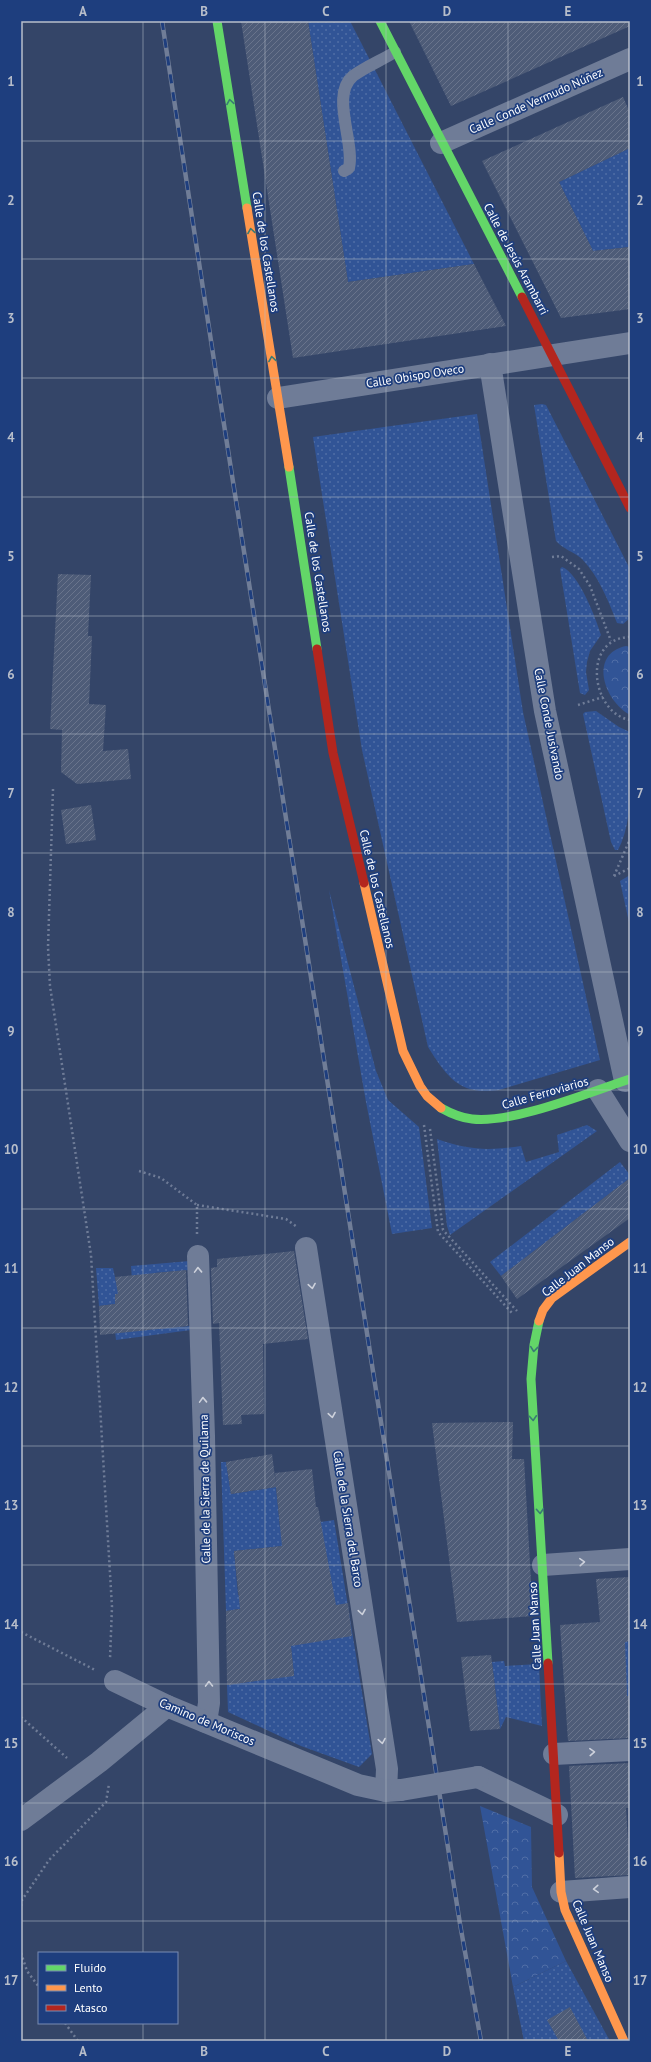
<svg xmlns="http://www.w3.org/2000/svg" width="651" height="2062" font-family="'PT Sans',sans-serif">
<defs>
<pattern id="grass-dots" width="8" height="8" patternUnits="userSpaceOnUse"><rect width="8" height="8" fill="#315496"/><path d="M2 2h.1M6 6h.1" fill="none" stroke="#506ea6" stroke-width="1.8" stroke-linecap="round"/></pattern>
<pattern id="park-crowns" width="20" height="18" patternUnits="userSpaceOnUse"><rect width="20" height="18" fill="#315496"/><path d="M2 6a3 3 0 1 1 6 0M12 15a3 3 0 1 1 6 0" fill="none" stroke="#506ea6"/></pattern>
<pattern id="building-hatch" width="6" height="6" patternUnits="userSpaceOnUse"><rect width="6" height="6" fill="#4e5c78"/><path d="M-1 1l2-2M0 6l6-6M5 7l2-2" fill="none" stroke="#69748c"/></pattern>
</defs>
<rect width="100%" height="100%" fill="#344568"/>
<g fill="url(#grass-dots)" fill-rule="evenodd">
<polygon points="308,21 350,21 474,264 348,282"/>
<polygon points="630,148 630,247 593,251 559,182"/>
<path d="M542,404L546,405L630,569V618L623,624L617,623C608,600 599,577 582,559C574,552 563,549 556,541L534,405Z"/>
<path d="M477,414L523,712L600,1060L499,1090C460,1096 447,1077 428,1047L362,750L313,437Z"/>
<path d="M562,567C579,573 596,619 601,635L590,651L587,662L586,672L589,690L585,695L580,693L560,569Z"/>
<path d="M596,711L619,727L630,732C630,766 635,819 618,850H615L611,842L583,714L585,712Z"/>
<polygon points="630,875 630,927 620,881"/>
<polygon points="329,890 376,1071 388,1100 419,1127 432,1228 392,1234 366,1102"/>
<path d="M587,1125L597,1131L450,1235L447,1226L437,1139C469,1150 487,1151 521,1146L526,1162L559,1152L557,1135Z"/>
<polygon points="620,1162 630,1175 630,1178 501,1276 490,1262"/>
<polygon points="190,1261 190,1270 154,1273 141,1292 115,1294 115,1304 99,1306 96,1268 113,1268 116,1282 132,1280 131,1266"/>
<polygon points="152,1300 156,1329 191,1326 191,1330 116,1340 114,1322"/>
<path d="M221,1462H226L231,1494L276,1487L280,1528L334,1520L372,1754L359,1767L301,1746L228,1712L227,1685L294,1675L286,1602L226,1611ZM282,1546L286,1590L238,1595L234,1551Z"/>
<polygon points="630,1641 630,1696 603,1697 600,1645"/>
<polygon points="504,1661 505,1666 539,1664 542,1726 506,1717 500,1729 492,1662"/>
<polygon points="566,1961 610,2041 524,2041 513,1987"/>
</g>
<g fill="url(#park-crowns)">
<path d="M626,646L630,647V715C604,701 588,654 626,646Z"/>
<polygon points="480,1806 531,1827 532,1887 566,1961 513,1987"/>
</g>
<g fill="url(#building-hatch)">
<polygon points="241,21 308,21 348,282 474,264 506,326 293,358"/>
<polygon points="409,21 630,21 630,26 451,106"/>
<polygon points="623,97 630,113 630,148 559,182 593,251 630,247 630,309 561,318 482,161"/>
<polygon points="58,574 91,575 88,636 92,636 89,704 106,705 103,751 128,749 131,779 77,784 61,772 62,730 50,729"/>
<polygon points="91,805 96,840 66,844 61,810"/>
<polygon points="630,1178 630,1218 517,1299 501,1276"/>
<polygon points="294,1251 308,1339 263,1344 264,1414 241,1415 242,1424 223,1425 219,1323 213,1324 211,1268 217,1267 217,1259"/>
<polygon points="186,1270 188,1326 100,1335 99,1306 115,1304 115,1294 118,1294 115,1277"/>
<polygon points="513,1422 512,1459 524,1459 533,1616 457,1622 432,1423"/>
<polygon points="272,1454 276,1485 275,1473 312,1469 316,1507 318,1507 336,1605 348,1603 352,1636 291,1646 294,1676 227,1685 226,1611 240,1609 234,1551 282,1546 276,1487 231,1494 226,1462"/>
<polygon points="630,1577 630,1641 625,1642 627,1696 630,1696 630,1738 568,1741 560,1625 600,1622 596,1579"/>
<polygon points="491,1655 500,1729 470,1731 461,1657"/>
<polygon points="630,1763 630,1808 626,1808 630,1875 575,1878 569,1766"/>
<polygon points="570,2007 588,2041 559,2041 547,2020"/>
</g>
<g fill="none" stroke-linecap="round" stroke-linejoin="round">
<g stroke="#6f7c97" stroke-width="2.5" stroke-dasharray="2 3" stroke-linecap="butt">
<polyline points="552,557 561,556 579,569 590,586 611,641"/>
<path d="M630,637C581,638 591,713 630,720"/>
<polyline points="578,705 603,697"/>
<polyline points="53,789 48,947 50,986 91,1255 112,1607 110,1659"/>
<polyline points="614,876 630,839"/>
<polyline points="614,876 630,868"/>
<polyline points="424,1125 438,1232 512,1313"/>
<polyline points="430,1129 443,1230 517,1311"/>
<polyline points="139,1171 161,1178 197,1205 197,1234"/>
<polyline points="197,1205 286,1219 297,1227"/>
<polyline points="21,1632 95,1670"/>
<polyline points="21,1717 67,1758"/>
<polyline points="21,1906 22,1900 49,1860 106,1802 109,1784"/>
<polyline points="21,1953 27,1971 39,1987"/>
<polyline points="65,2023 78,2041"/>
</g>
<path stroke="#6f7c97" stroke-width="12" d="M344,171L349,168C355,142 330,95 353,76C365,67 382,60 395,52"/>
<g stroke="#6f7c97" stroke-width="22">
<polyline points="441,143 630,59"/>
<polyline points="490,364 545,711 625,1081"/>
<polyline points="278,398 630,343"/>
<polyline points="598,1090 630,1141"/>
<polyline points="306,1248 387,1769 386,1791"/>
<polyline points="198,1256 204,1436 209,1703 206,1722"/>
<polyline points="543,1565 630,1559"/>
<polyline points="115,1681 167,1706 358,1785 386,1791 400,1790"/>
<polyline points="554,1754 630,1750"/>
<polyline points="478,1777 557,1815"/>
<polyline points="21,1820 99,1762 167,1706"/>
<polyline points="561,1892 630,1887"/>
</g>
<g stroke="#63d668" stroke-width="9">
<polyline points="217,21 247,208"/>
<polyline points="380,21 522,297"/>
<polyline points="289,467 317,649"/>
<path d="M441,1108C450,1113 461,1118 472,1119C512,1124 590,1092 630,1079"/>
<polyline points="539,1321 534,1345 531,1379 548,1663"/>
</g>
<g stroke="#ff974d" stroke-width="9">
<polyline points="247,208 289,467"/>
<polyline points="364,883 403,1051 420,1086 427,1096 441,1108"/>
<polyline points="539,1321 543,1310 552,1298 630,1242"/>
<polyline points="559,1853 561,1892 565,1910 624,2041"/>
</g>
<g stroke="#b3261e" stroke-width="9">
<polyline points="522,297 630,508"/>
<polyline points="317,649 333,753 364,883"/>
<polyline points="548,1663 559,1853"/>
</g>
<defs>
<polyline id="rail" points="162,21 217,380 460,1924 481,2041"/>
</defs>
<use href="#rail" stroke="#707d97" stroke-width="4.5"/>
<use href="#rail" stroke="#1e3e7e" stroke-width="3" stroke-dasharray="9" stroke-linecap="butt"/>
<polyline stroke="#6f7c97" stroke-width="22" points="401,1790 478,1777"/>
</g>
<defs><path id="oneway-chevron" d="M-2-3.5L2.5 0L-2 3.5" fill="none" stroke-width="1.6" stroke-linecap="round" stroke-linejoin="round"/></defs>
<g stroke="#3a7b75">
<use href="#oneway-chevron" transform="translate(230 102) rotate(-99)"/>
<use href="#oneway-chevron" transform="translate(251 231) rotate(-99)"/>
<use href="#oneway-chevron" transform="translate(272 359) rotate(-99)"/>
<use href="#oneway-chevron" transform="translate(534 1349) rotate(96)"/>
<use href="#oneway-chevron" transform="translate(533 1418) rotate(86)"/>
<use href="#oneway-chevron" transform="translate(540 1511) rotate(86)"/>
</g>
<g stroke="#cdd1db">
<use href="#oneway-chevron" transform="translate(198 1270) rotate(-92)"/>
<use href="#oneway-chevron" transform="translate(312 1286) rotate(81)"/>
<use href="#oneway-chevron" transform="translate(203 1400) rotate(-92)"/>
<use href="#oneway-chevron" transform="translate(332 1415) rotate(81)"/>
<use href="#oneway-chevron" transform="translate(582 1562) rotate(-4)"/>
<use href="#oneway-chevron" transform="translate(362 1612) rotate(81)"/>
<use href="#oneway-chevron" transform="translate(209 1684) rotate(-91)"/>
<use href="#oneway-chevron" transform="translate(382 1741) rotate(81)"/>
<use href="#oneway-chevron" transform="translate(592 1752) rotate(-3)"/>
<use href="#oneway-chevron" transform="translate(596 1889) rotate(176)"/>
</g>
<path fill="none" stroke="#b8beca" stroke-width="1" stroke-opacity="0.55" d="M143,21V1953M265,21V2041M386,21V2041M508,21V2041M21,141H630M21,259H630M21,378H630M21,497H630M21,616H630M21,734H630M21,853H630M21,972H630M21,1090H630M21,1209H630M21,1328H630M21,1446H630M21,1565H630M21,1684H630M21,1803H630M21,1921H630M143,2023V2041"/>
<g text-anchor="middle" stroke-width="3.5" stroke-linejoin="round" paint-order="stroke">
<g font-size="12" fill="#fff" stroke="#1e3e7e">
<text transform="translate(536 101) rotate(-24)" y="4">Calle Conde Vermudo Núñez</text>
<text transform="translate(266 252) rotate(81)" y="4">Calle de los Castellanos</text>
<text transform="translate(516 259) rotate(62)" y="4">Calle de Jesús Arambarri</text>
<text transform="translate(415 376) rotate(-9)" y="4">Calle Obispo Oveco</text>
<text transform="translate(318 572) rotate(81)" y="4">Calle de los Castellanos</text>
<text transform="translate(549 724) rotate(79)" y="4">Calle Conde Jusivando</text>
<text transform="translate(377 889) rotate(77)" y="4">Calle de los Castellanos</text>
<text transform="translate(545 1093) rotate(-16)" y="4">Calle Ferroviarios</text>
<text transform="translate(578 1267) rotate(-38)" y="4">Calle Juan Manso</text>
<text transform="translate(205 1489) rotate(-91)" y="4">Calle de la Sierra de Quilama</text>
<text transform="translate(348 1519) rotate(81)" y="4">Calle de la Sierra del Barco</text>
<text transform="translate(535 1626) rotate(-93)" y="4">Calle Juan Manso</text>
<text transform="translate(207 1722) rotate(23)" y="4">Camino de Moriscos</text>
<text transform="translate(593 1941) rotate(67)" y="4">Calle Juan Manso</text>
</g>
</g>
<rect width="651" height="2062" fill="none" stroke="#1e3e7e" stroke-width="44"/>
<rect x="38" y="1952" width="140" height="72" fill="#1e3e7e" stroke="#788bb2"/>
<rect x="46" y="1965" width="20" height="6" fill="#63d668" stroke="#788bb2"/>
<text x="74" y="1972" font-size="12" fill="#ffffff">Fluido</text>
<rect x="46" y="1985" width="20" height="6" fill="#ff974d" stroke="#788bb2"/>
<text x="74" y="1992" font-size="12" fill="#ffffff">Lento</text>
<rect x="46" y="2005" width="20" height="6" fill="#b3261e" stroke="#788bb2"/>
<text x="74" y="2012" font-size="12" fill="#ffffff">Atasco</text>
<rect x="22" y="22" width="607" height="2018" fill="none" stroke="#b8beca" stroke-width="1.5"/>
<g font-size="13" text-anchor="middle" font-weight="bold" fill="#b8beca">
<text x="83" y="16">A</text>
<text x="204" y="16">B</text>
<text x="326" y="16">C</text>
<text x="447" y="16">D</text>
<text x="568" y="16">E</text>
<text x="11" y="86">1</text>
<text x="640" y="86">1</text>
<text x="11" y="205">2</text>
<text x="640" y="205">2</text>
<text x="11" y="323">3</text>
<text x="640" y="323">3</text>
<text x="11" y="442">4</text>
<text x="640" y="442">4</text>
<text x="11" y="561">5</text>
<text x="640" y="561">5</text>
<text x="11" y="679">6</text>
<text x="640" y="679">6</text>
<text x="11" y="798">7</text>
<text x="640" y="798">7</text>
<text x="11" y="917">8</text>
<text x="640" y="917">8</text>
<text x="11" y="1036">9</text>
<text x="640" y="1036">9</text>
<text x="11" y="1154">10</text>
<text x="640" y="1154">10</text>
<text x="11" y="1273">11</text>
<text x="640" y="1273">11</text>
<text x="11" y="1392">12</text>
<text x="640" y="1392">12</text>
<text x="11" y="1510">13</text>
<text x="640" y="1510">13</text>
<text x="11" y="1629">14</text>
<text x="640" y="1629">14</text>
<text x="11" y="1748">15</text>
<text x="640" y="1748">15</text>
<text x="11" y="1866">16</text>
<text x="640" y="1866">16</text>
<text x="11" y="1985">17</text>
<text x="640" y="1985">17</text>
<text x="83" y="2056">A</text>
<text x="204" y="2056">B</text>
<text x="326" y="2056">C</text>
<text x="447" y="2056">D</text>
<text x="568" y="2056">E</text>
</g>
</svg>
